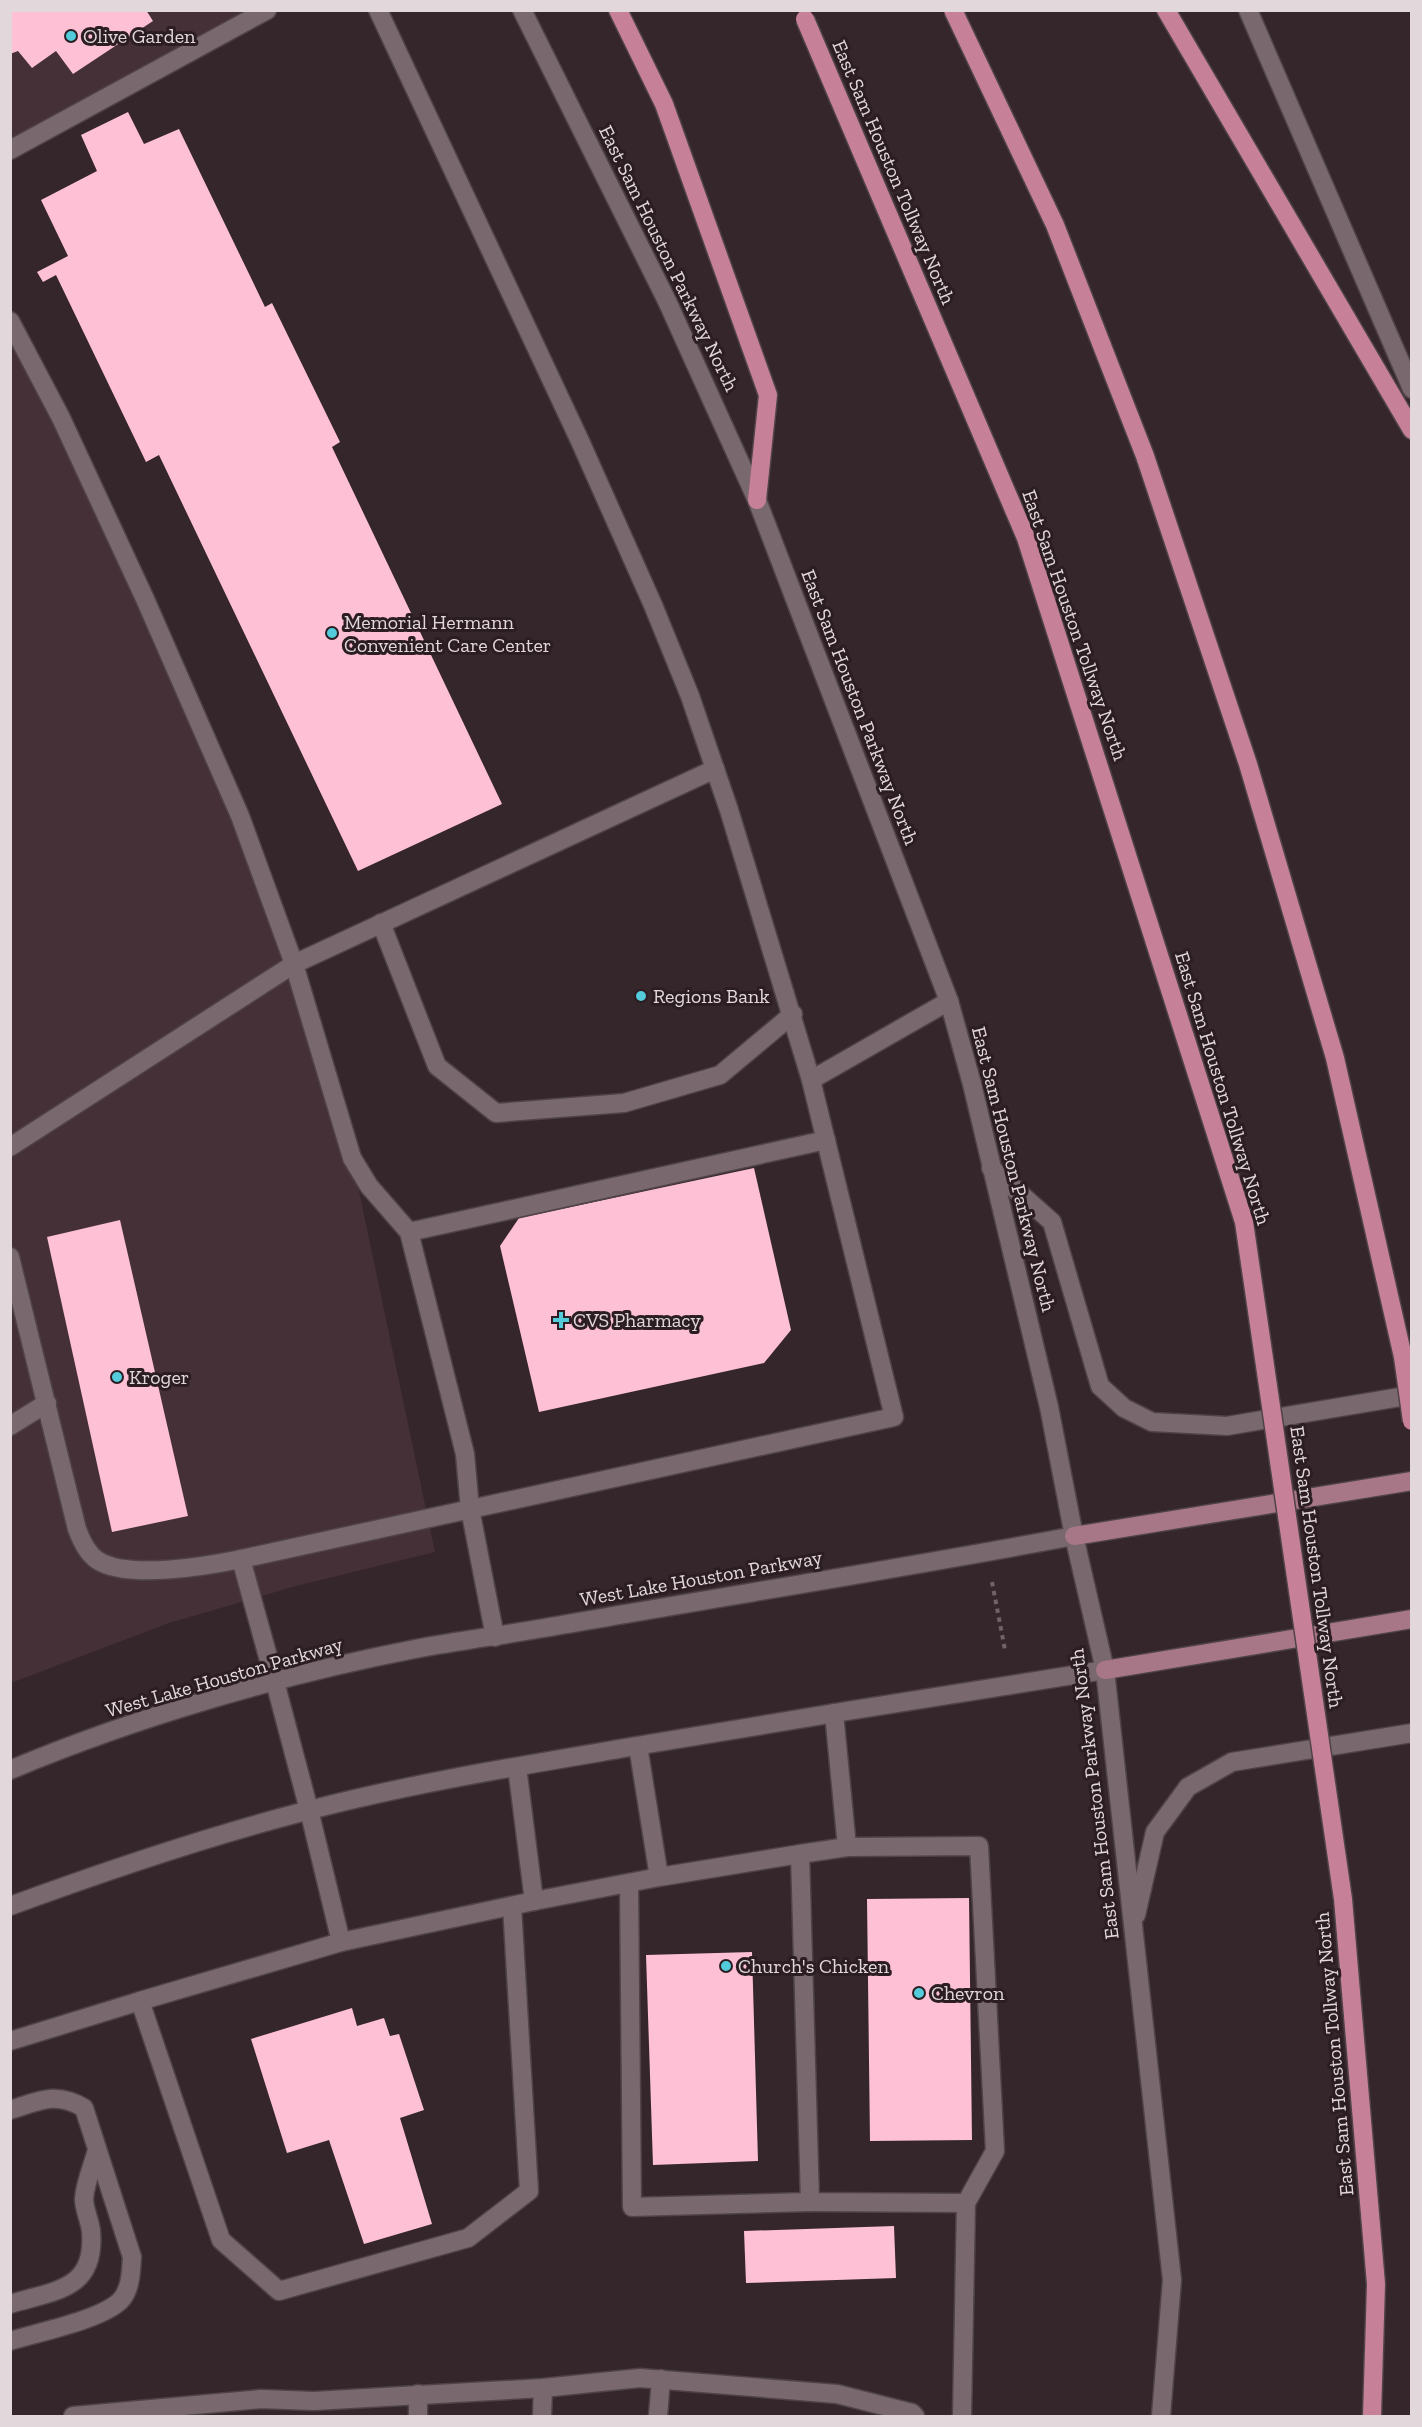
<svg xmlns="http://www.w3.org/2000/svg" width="1422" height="2427" font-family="'Zilla Slab',serif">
<rect width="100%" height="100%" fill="#35262b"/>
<g fill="#453037">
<polygon points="11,11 267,11 11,150"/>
<polygon points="10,321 224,778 352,1158 435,1552 296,1586 169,1623 11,1683"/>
</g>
<g fill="#fdc0d4">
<polygon points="10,10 146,10 153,21 73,74 56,51 32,68 18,51 10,54"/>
<polygon points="128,112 144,144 179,129 265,307 272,303 340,442 332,447 502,804 358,871 159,455 146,462 56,275 43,282 37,272 68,256 41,200 97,171 81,135"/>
<polygon points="754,1168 791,1330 764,1363 539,1412 500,1246 519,1218"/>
<polygon points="120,1220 188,1516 112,1532 47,1237"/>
<polygon points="969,1898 972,2140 870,2141 867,1899"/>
<polygon points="752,1952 758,2161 653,2165 646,1955"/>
<polygon points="352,2008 357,2026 384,2018 390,2036 399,2034 424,2110 400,2118 432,2224 364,2244 329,2140 287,2153 251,2039"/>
<polygon points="894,2226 896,2278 746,2283 744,2231"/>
</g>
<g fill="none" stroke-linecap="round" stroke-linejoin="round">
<defs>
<g id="lane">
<polyline points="378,10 580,441 653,605 690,696 729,810 811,1080"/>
<polyline points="10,150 267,10"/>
<polyline points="10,321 61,418 145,599 240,816 294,964 352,1158 369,1186 409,1232 465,1454 470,1509 495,1637"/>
<polyline points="381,923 437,1066 496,1113 624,1103 720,1075 793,1014"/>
<polyline points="10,1147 294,964 715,769"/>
<polyline points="409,1232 826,1140"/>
<path d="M10,1257L77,1529C81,1540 87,1553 97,1560C127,1580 207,1566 241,1559"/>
<polyline points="10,1426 47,1403"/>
<polyline points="275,1682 241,1559 894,1417 811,1080 949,1001"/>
<polyline points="834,1713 847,1847 979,1846 995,2151 966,2203 962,2416"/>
<polyline points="638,1746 659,1877 800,1854"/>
<polyline points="517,1767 534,1901 659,1877"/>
<polyline points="309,1810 341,1942 534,1901"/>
<polyline points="847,1847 800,1854 810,2202 966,2203"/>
<polyline points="629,1883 632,2207 810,2202"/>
<polyline points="341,1942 140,2001 221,2240 279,2291 468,2238 529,2191 512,1906"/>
<polyline points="10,2041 140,2001"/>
<path d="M10,2110C39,2101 56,2091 84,2108L132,2257C131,2271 131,2290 120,2301C100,2320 39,2332 10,2341"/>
<path d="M10,2304C56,2290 96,2290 91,2231C90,2221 84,2209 84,2199C85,2183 93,2165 97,2150"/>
<polyline points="73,2416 261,2399 314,2401 543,2388 640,2378 837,2394 912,2413 915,2416"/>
<polyline points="418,2416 418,2394"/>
<polyline points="542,2416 543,2388"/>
<polyline points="658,2416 661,2379"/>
</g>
<g id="secondary">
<polyline points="522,10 667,301 757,500 949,1001 972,1084 1049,1407 1074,1536 1105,1670 1172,2280 1161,2416"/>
<polyline points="1248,10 1412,389"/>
<polyline points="991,1168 1052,1222 1100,1386 1124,1408 1152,1422 1227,1426 1412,1395"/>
<polyline points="275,1682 309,1810"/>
<path d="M10,1770C136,1717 281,1675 415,1649C463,1640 512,1634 561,1625C732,1595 904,1568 1074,1536"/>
<path d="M10,1906C108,1870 205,1837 306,1811C420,1781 538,1763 654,1743C804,1718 955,1693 1105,1670"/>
<polyline points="1136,1915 1155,1832 1188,1787 1232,1762 1412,1733"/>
</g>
<g id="primary">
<polyline points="1074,1536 1412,1481"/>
<polyline points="1105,1670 1412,1619"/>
</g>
<g id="highway">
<polyline points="618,10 664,104 768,395 757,500"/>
<polyline points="1166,10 1412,430"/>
</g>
</defs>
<use href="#lane" stroke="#4f4348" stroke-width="21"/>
<use href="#secondary" stroke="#4f4348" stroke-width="21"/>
<use href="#primary" stroke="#4f4348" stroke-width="21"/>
<use href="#highway" stroke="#4f4348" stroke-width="21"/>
<polyline stroke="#706368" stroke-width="4" stroke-dasharray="4.5 4.5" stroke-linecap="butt" points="992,1582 1005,1650"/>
<use href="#lane" stroke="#79686d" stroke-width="18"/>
<use href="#secondary" stroke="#79686d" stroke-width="18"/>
<use href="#primary" stroke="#a77687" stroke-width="18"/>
<use href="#highway" stroke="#c68098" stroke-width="18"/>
<defs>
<g id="highway-bridge">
<polyline points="953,10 1055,225 1145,456 1248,764 1335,1058 1403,1357 1412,1421"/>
<polyline points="805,19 1026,538 1244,1222 1343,1899 1376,2284 1372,2416"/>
</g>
</defs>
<use href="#highway-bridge" stroke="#4f4348" stroke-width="21" stroke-linecap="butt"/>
<use href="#highway-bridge" stroke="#c68098" stroke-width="18"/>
</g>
<g fill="#53cbdb" stroke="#2b1d21" stroke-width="2">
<circle cx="71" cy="36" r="6"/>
<circle cx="332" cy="633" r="6"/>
<circle cx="641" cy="996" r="6"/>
<path d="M558 1311h6v6h6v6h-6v6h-6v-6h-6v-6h6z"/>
<circle cx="117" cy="1377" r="6"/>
<circle cx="726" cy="1966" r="6"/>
<circle cx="919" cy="1993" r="6"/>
</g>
<g text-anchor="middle" stroke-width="6" stroke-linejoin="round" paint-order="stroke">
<g font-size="20" fill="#e2d8db" stroke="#2b1d21" text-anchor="start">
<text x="83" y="43">Olive Garden</text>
<text x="344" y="629">Memorial Hermann<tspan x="344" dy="23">Convenient Care Center</tspan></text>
<text x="653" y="1003">Regions Bank</text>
<text x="573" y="1327">CVS Pharmacy</text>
<text x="129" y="1384">Kroger</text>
<text x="738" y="1973">Church's Chicken</text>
<text x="931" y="2000">Chevron</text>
</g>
<g font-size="20" fill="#e2d8db" stroke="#2b1d21">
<text transform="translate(894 172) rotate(67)" y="7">East Sam Houston Tollway North</text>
<text transform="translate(669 258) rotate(64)" y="7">East Sam Houston Parkway North</text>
<text transform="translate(1075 625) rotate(71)" y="7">East Sam Houston Tollway North</text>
<text transform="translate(860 707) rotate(69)" y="7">East Sam Houston Parkway North</text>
<text transform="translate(1223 1088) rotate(73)" y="7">East Sam Houston Tollway North</text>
<text transform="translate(1014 1169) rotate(76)" y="7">East Sam Houston Parkway North</text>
<text transform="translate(1317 1567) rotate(82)" y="7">East Sam Houston Tollway North</text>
<text transform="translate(701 1578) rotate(-10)" y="7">West Lake Houston Parkway</text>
<text transform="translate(224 1677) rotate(-16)" y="7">West Lake Houston Parkway</text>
<text transform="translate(1094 1794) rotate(-97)" y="7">East Sam Houston Parkway North</text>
<text transform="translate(1334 2054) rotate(-95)" y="7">East Sam Houston Tollway North</text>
</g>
</g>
<rect width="1422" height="2427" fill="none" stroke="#e2d8db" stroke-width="24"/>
</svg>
